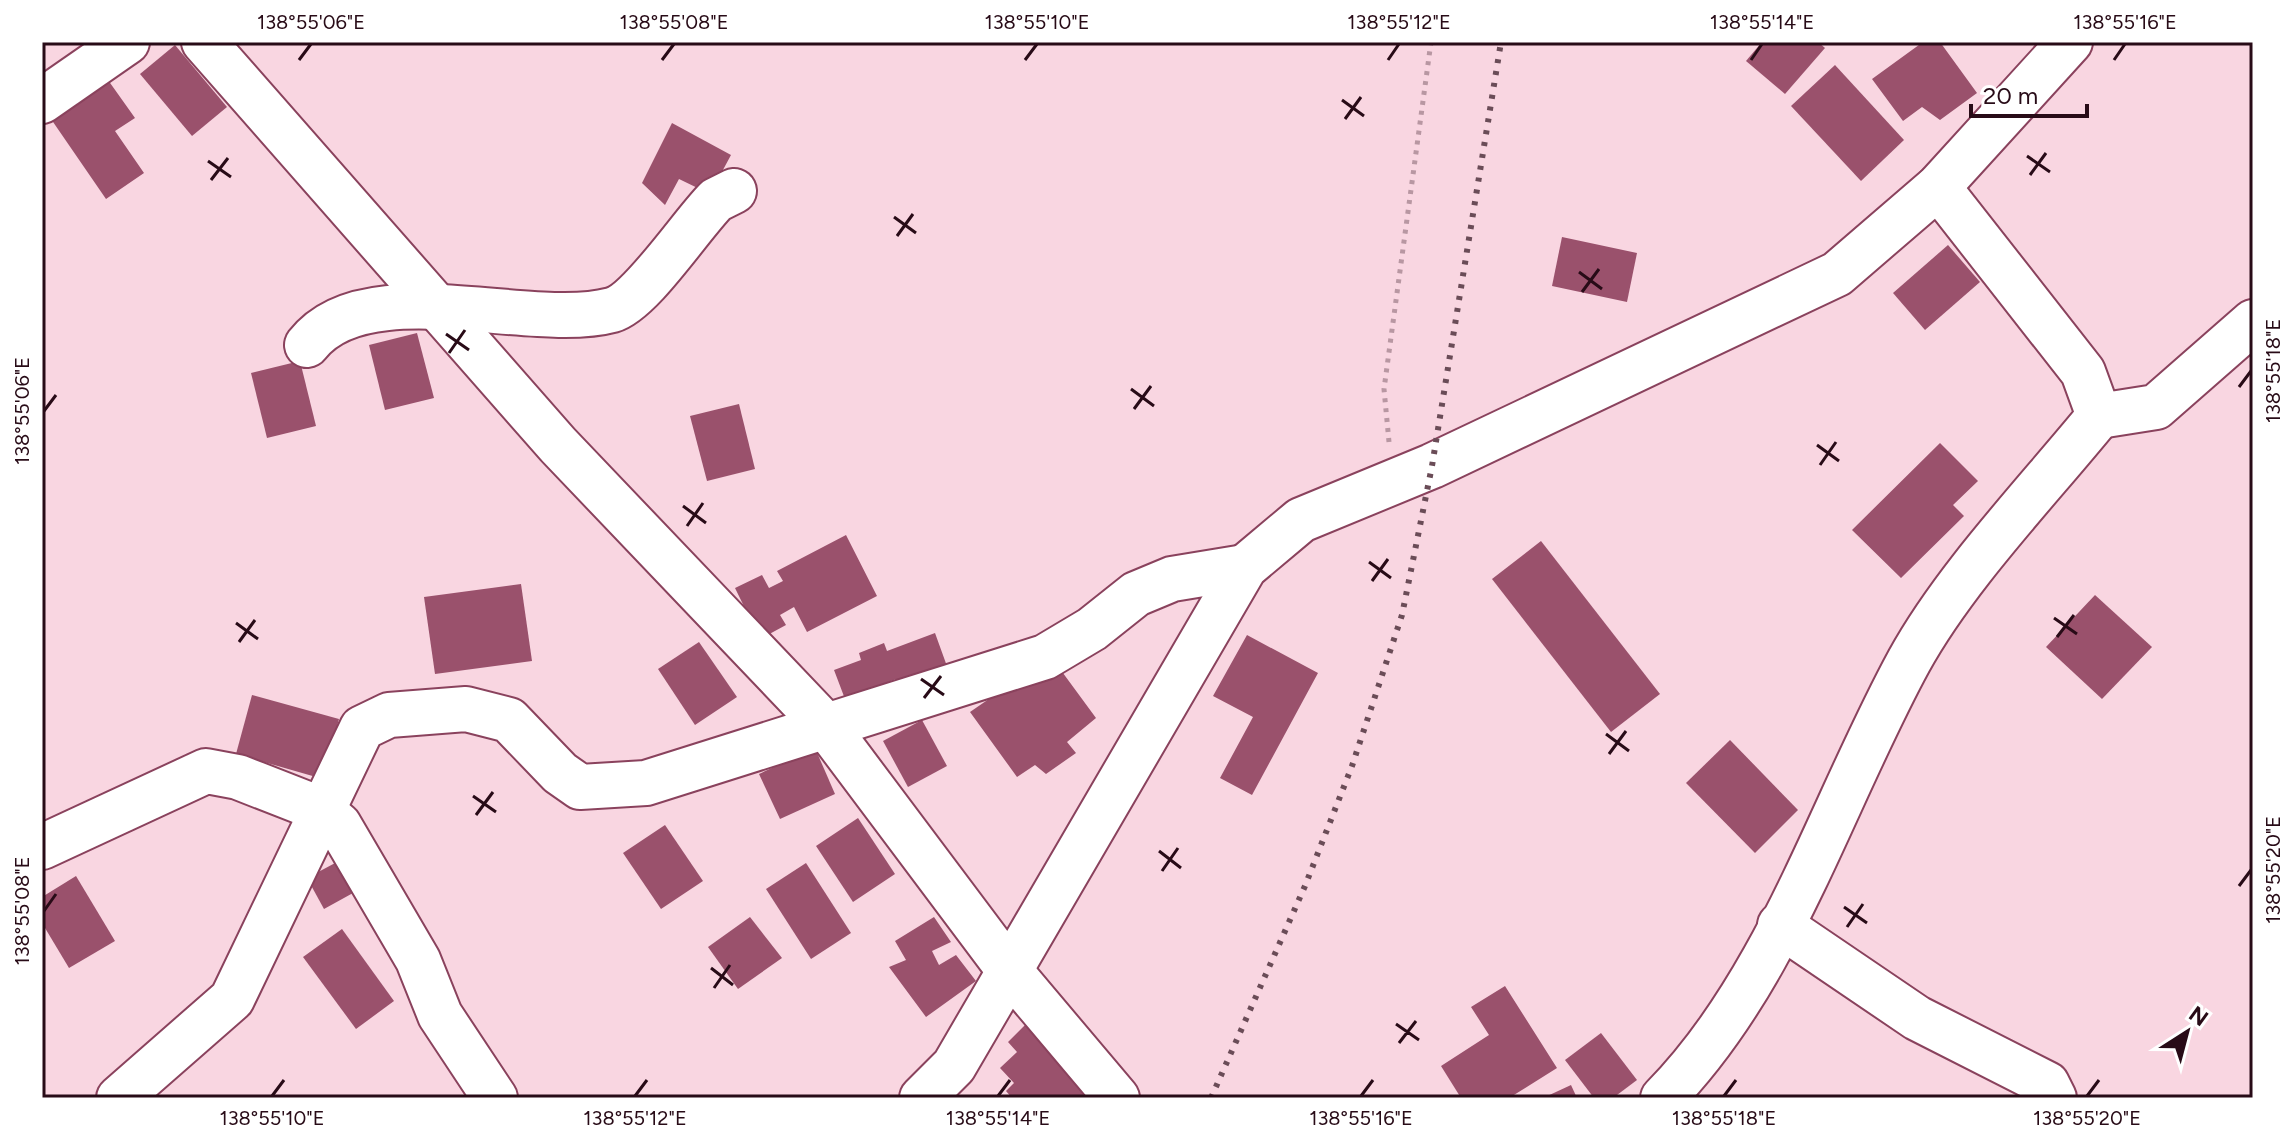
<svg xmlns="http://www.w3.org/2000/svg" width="2295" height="1140" font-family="Figtree,sans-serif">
<rect width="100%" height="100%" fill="#f9d6e1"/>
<g fill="#9a516c">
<polygon points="1762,42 1818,42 1825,48 1785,94 1746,61"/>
<polygon points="1923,42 1940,42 1977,93 1940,120 1922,107 1903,121 1872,79"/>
<polygon points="175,45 227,107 192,136 140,74"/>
<polygon points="1835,65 1904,140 1861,181 1791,106"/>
<polygon points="108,80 135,118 115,131 144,173 106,199 51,119"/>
<polygon points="672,123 731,155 710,194 679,179 665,205 642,183"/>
<polygon points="1562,237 1637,253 1627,302 1552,286"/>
<polygon points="1948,245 1980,282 1925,330 1893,293"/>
<polygon points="417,333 434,398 385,410 369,345"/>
<polygon points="300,361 316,426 267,438 251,373"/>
<polygon points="739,404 755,469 707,481 690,416"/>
<polygon points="1940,443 1978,481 1953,505 1964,516 1901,578 1852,530"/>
<polygon points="846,535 877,596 807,632 794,607 780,615 786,625 760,639 735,588 762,575 769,588 783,581 777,571"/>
<polygon points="1541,541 1660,694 1611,732 1492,579"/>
<polygon points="521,584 532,661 435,674 424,597"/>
<polygon points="2095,595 2152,647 2102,699 2046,647"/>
<polygon points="935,633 948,669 902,686 896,679 845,699 834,670 861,660 859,653 884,643 887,651"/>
<polygon points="1247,635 1318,673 1252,795 1220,778 1253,717 1213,696"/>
<polygon points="699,642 737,697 695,725 658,669"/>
<polygon points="1060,669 1096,718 1067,742 1076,753 1046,774 1035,765 1017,777 970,712 1021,677 1025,688"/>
<polygon points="252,695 339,719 323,779 236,754"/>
<polygon points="922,720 947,766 908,787 883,741"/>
<polygon points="1730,740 1798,810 1755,853 1686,783"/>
<polygon points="815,748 835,794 780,819 759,774"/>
<polygon points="858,818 895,874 853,902 816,846"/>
<polygon points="665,825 703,881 661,909 623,853"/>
<polygon points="337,862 353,893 324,909 307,878"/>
<polygon points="806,863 851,933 811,959 766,889"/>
<polygon points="76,876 115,941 69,968 42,923 42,897"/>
<polygon points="750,917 782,958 738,989 708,947"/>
<polygon points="934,917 951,942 932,951 939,965 956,955 976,981 926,1017 889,967 906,960 895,941"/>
<polygon points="342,929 394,1001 356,1029 303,957"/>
<polygon points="1505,986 1557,1068 1509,1098 1461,1098 1441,1066 1489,1035 1471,1007"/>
<polygon points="1029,1021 1103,1098 1012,1098 1006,1091 1014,1083 1000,1068 1017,1052 1008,1042"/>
<polygon points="1601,1033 1637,1080 1613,1098 1594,1098 1565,1060"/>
<polygon points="1571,1085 1577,1098 1543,1098"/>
</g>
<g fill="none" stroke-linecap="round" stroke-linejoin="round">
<defs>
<g id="minor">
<polyline points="204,42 558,445 826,726 1009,970 1117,1098"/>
<polyline points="42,101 127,42"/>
<path d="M307,345C365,270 531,332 612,310C641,302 691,225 716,200L734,191"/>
<polyline points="2099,416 2156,407 2253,322"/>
<polyline points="42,847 206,771 238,777 320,809 339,825 418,960 440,1015 495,1098"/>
<polyline points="1780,925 1917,1018 2047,1084 2054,1098"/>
<polyline points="119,1098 232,999 362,728 389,715 466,709 509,720 560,773 580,787 646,783 1045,657 1092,629 1136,594 1172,579 1245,567"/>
<polyline points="922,1098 954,1066 1245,567 1301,520 1432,466 1837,274 1938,187 2070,42"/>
<path d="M1663,1098C1779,980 1831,804 1909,661C1955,577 2038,491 2099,416L2083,372L1938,187"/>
</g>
</defs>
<use href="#minor" stroke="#8a425d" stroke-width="48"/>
<polyline stroke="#b897a2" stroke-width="5" stroke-dasharray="4 6" stroke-linecap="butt" points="1389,442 1384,389 1431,42"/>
<use href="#minor" stroke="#fff" stroke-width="44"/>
<polyline stroke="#6a4c57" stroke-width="6" stroke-dasharray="4 8" stroke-linecap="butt" points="1211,1098 1305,886 1352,766 1402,615 1432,466 1501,42"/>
</g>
<path fill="none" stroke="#280b17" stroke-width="3" d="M299,60L311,44M662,60L674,44M1025,60L1037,44M1388,60L1399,44M1751,60L1762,44M2114,60L2125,44M1342,100L1364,116M1345,119L1361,97M2027,156L2050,172M208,161L231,177M2030,175L2046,153M211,180L228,158M894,217L916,233M897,236L913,214M1579,272L1602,289M1582,292L1599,269M446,334L469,350M449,353L465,330M2239,387L2251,371M1131,389L1154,406M1134,409L1151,386M44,411L56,395M1817,445L1839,461M1820,465L1836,442M683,506L706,523M687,526L703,503M1369,562L1391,578M1372,581L1388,559M2054,618L2077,634M236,623L258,639M2057,637L2074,615M239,642L255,620M921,679L944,695M924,698L941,676M1606,734L1629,751M1609,754L1626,731M473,796L496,812M476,815L493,792M1159,851L1181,868M1162,871L1178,848M2239,886L2251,870M1844,907L1867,923M44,911L56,894M1847,927L1863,904M711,968L733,985M714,988L730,965M1396,1024L1419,1040M1399,1043L1416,1021M272,1096L284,1080M635,1096L647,1080M998,1096L1010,1080M1361,1096L1373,1080M1724,1096L1736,1080M2087,1096L2099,1080"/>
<rect width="2295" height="1140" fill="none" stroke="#ffffff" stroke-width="88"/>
<g transform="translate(2187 1032) rotate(36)" stroke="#ffffff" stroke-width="6" paint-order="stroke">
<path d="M0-6L14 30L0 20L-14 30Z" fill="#280b17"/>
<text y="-12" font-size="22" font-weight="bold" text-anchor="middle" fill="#280b17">N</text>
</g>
<path d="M1971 104v12h116v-12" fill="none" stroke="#280b17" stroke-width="4"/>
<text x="1983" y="104" font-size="24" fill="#280b17" stroke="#ffffff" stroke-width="6" paint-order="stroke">20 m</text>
<rect x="44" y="44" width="2207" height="1052" fill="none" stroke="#280b17" stroke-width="3"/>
<g font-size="20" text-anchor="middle" fill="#280b17">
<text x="311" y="29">138°55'06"E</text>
<text x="674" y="29">138°55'08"E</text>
<text x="1037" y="29">138°55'10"E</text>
<text x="1399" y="29">138°55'12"E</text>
<text x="1762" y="29">138°55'14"E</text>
<text x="2125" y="29">138°55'16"E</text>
<text transform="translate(2273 371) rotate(-90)" y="7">138°55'18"E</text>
<text transform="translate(22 411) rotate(-90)" y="7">138°55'06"E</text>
<text transform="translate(2273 870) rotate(-90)" y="7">138°55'20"E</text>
<text transform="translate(22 911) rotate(-90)" y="7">138°55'08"E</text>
<text x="272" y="1125">138°55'10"E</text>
<text x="635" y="1125">138°55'12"E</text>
<text x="998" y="1125">138°55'14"E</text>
<text x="1361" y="1125">138°55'16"E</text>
<text x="1724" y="1125">138°55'18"E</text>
<text x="2087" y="1125">138°55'20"E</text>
</g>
</svg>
